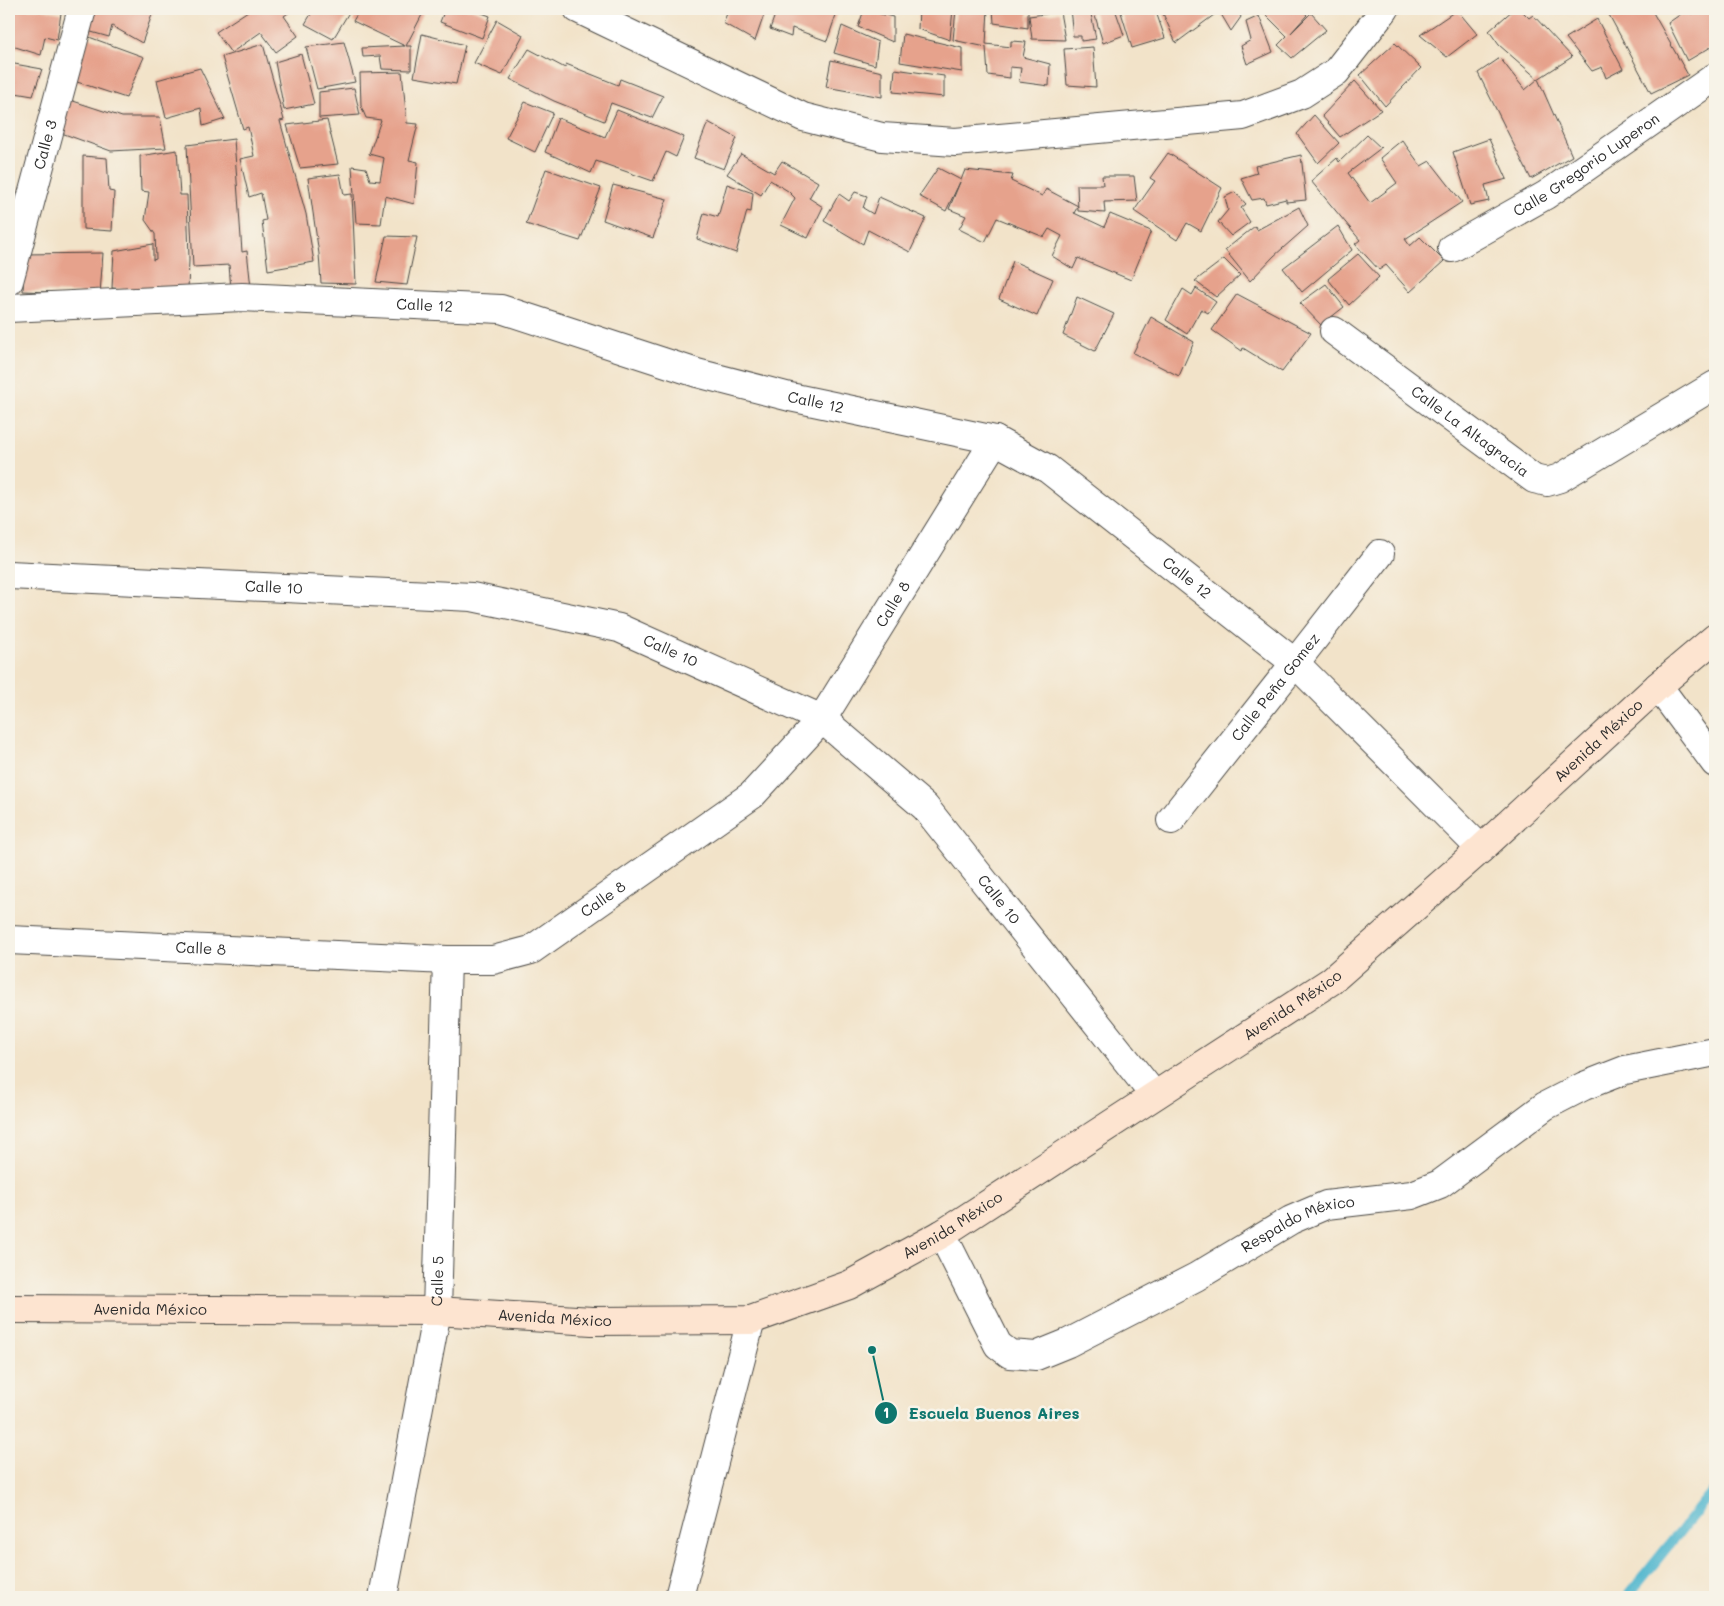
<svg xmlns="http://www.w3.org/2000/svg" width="1724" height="1606" font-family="Mali,sans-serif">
<rect width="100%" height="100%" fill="#f7f3e8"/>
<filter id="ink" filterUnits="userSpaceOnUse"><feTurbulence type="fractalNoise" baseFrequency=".02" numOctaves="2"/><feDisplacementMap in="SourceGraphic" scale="10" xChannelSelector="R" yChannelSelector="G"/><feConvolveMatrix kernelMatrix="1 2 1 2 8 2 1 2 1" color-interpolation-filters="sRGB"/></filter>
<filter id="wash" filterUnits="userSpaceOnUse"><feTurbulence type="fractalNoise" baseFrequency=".0096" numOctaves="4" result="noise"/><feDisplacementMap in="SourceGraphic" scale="20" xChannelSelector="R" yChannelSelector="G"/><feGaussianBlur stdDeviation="1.12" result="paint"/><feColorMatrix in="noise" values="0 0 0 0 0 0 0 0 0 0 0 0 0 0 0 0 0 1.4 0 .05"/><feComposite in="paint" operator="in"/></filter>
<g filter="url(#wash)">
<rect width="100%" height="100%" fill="#f2e3c9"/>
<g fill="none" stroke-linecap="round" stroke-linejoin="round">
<polyline stroke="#50b6ce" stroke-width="10" points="1627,1597 1715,1488"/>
</g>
<g id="blocks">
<g fill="#e6a28c">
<polygon points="9,9 41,9 61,13 57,40 45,37 41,55 9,45"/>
<polygon points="91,9 154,9 142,43 112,26 109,37 84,30"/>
<polygon points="251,9 294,9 284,16 298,36 276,52 261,32 231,53 216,32"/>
<polygon points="314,9 351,9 333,39 305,24"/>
<polygon points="360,9 425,9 406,46 411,46 411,70 382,69 380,56 363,57 362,48 405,46 353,21"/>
<polygon points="445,9 471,9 490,16 482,38 440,22"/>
<polygon points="729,9 757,9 765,12 755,41 723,23"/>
<polygon points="777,9 789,9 793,11 794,9 838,9 827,41 792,28 791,37 770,29"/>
<polygon points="919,9 953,9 950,40 918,29"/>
<polygon points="956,9 988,9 986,44 1011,47 1011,41 1026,42 1023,57 1050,64 1049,86 1019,82 1021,68 1010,67 1010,78 988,75 986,47 953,40"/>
<polygon points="993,9 1028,9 1028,28 994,23"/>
<polygon points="1070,9 1090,9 1096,39 1081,41 1081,36 1073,36"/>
<polygon points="1093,9 1115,9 1124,35 1103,43"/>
<polygon points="1120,9 1155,9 1165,38 1132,48"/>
<polygon points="1161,9 1217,9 1218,12 1176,43"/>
<polygon points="1218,9 1237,9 1241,17 1231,31"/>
<polygon points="1260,9 1301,9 1307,15 1290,34 1311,13 1326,30 1292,58 1278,45 1287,36"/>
<polygon points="1514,9 1520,9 1529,18 1533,15 1572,57 1538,79 1499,45 1489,31"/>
<polygon points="1612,9 1651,9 1688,75 1651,93 1607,11"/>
<polygon points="1688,9 1691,14 1702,9 1715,9 1715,52 1711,47 1687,61 1668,23"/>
<polygon points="864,10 893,17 893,42 858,27"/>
<polygon points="1457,10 1477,34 1447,57 1420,35"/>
<polygon points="1060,12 1065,40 1032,39 1029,16"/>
<polygon points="1259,16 1273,52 1247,64 1241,46 1251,40 1246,22"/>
<polygon points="1597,19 1623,69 1606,78 1602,67 1592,71 1566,38"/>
<polygon points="497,20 523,35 502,75 474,63"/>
<polygon points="842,26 878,42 875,65 834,53"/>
<polygon points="422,34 465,45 456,84 414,77"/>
<polygon points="903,34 962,48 962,72 900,62"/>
<polygon points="89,37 144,57 126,98 71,80"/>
<polygon points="344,42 355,82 317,89 306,47"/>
<polygon points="1395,43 1421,68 1385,106 1360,75"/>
<polygon points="263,44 284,120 280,121 306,214 314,262 268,270 262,221 266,220 261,193 249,197 240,159 254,156 248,127 243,129 222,57"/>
<polygon points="1093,47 1096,87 1067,85 1064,49"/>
<polygon points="529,49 565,68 566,64 618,85 620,79 663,96 652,118 611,103 604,121 554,101 510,79"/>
<polygon points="301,54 314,104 284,110 275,62"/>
<polygon points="1500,58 1525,90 1538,79 1572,156 1531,179 1478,73"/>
<polygon points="831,60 882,72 882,97 826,87"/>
<polygon points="9,63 42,69 33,96 9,92"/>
<polygon points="200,68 225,119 203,126 201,108 166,118 157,80"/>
<polygon points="895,69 944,76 944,97 893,92"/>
<polygon points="402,72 407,123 418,124 409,160 418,162 414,204 385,196 381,224 356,223 352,166 366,168 370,180 380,181 384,158 369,154 381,120 366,118 361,106 360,73"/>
<polygon points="1355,81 1381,110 1340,137 1322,116"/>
<polygon points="354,88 360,115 319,118 319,92"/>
<polygon points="67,99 122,117 160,117 166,148 111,151 56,131"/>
<polygon points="525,102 553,113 535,152 506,138"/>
<polygon points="617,110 684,137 676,157 666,152 653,181 596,161 591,173 545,152 558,118 605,137"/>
<polygon points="1314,115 1339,143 1318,163 1297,134"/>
<polygon points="327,120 338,164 300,168 287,125"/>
<polygon points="708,122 737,138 724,169 694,158"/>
<polygon points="1367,135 1381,148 1348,173 1370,203 1397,183 1380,158 1402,140 1421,166 1430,161 1462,202 1405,239 1410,246 1420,237 1444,261 1410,292 1386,265 1379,270 1355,244 1360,240 1311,181 1337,158 1339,162"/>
<polygon points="234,139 242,252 247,251 251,288 231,289 229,265 193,267 187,145"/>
<polygon points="1489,139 1507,179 1485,185 1489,201 1470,205 1453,152"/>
<polygon points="177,150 180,195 187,195 189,259 188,291 162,292 112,288 114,251 153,244 153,260 156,259 155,234 145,220 149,192 141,191 140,156"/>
<polygon points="1168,153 1222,188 1201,231 1187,223 1177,240 1134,211 1155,181 1150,178"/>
<polygon points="741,154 774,173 782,161 818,182 809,198 823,207 808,238 781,225 795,198 788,191 770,180 761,195 727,174"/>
<polygon points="1301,155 1306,200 1286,202 1286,199 1266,204 1264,198 1252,200 1241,178 1257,173 1255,166"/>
<polygon points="83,156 107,158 109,191 114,192 112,231 83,229"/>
<polygon points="938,168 961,180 965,170 1013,175 1011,181 1042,196 1046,189 1078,206 1074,213 1104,227 1110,214 1151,231 1131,280 1078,258 1073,269 1052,256 1062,236 1049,229 1044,237 997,218 985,242 959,229 966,216 949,209 960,182 946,211 919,196"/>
<polygon points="546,169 601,188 580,241 526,224"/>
<polygon points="340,174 344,195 352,194 356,284 321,283 319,254 308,178"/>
<polygon points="1102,176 1134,176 1137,201 1104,202 1105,213 1078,211 1077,185 1103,185"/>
<polygon points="727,184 753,193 751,212 747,211 736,253 697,239 704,213 718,217"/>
<polygon points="613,185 667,199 653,238 603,220"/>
<polygon points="855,192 867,196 863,208 873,214 879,197 926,218 910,252 868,230 863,244 824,221 839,194 849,201"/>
<polygon points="1235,192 1246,204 1241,208 1250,222 1231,236 1218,222 1228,210 1225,197"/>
<polygon points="1299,207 1308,226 1274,256 1250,281 1225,250 1255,226 1257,230"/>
<polygon points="1338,226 1352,250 1302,292 1283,268"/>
<polygon points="386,236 417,237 407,285 376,282"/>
<polygon points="103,253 100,294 23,291 25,254"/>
<polygon points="1358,254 1379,277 1349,305 1328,279"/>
<polygon points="1224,259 1240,275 1216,297 1195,281"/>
<polygon points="1013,261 1053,279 1037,316 999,299"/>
<polygon points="1326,284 1344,307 1321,325 1300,303"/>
<polygon points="1196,288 1216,302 1208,313 1201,309 1187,334 1166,320 1183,289 1192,295"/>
<polygon points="1237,294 1311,333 1282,372 1243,348 1242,351 1212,330"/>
<polygon points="1077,297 1114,314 1095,351 1063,335"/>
<polygon points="1151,317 1194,342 1179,376 1133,353"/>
</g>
</g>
</g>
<g filter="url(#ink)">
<use href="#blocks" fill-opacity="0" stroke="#494743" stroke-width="1"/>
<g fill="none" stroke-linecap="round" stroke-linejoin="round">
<defs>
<g id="street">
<polyline points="578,9 803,117 882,137 955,142 1243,116 1302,94 1336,72 1385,9"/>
<path id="s1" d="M1452,248L1546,195L1715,77"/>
<path id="s2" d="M9,281L82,9"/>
<path id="s3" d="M9,308L242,297L501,309L697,373L790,397L995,440L1048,469L1295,663L1481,849"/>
<path id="s4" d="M1334,331L1534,479L1547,482L1560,478L1715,385"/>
<path id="s5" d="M9,575L472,597L619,628L822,719L925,807L1154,1095"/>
<polyline points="1658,686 1715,763"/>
<path id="s6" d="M1171,820L1295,663L1380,554"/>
<path id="s7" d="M9,940L447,960H493L531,950L752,795L822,719L995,440"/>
<path id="s8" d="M942,1234L998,1345L1010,1354L1036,1356L1068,1343L1196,1277L1291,1220L1326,1205L1412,1195L1440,1184L1545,1106L1584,1086L1625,1070L1715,1052"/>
<path id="s9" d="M383,1597L437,1311L447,960"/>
<polyline points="679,1597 751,1320"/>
</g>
<g id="secondary">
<path id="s10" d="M9,1309L437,1311L592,1321L751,1320L849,1285L942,1234L1331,981L1481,849L1658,686L1715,638"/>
</g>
</defs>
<use href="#street" stroke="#494743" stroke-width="30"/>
<use href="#secondary" stroke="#494743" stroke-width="30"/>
<use href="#street" stroke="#fff" stroke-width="28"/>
<use href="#secondary" stroke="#fde4d0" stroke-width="28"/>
</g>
</g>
<g text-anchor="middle" stroke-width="5" stroke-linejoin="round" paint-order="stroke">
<g font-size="15" fill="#2b2b2b" stroke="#f7f3e8">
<text dy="5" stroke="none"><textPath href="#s2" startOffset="141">Calle 3</textPath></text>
<text dy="5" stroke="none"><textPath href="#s1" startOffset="158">Calle Gregorio Luperon</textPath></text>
<text dy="5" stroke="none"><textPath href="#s3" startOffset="416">Calle 12</textPath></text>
<text dy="5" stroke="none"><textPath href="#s3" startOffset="821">Calle 12</textPath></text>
<text dy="5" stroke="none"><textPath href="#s4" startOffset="169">Calle La Altagracia</textPath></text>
<text dy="5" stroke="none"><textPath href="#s3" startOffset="1241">Calle 12</textPath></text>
<text dy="5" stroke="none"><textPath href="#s5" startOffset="265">Calle 10</textPath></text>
<text dy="5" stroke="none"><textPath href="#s7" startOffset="1032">Calle 8</textPath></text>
<text dy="5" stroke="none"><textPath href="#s5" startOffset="670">Calle 10</textPath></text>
<text dy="5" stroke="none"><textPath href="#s6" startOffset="169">Calle Peña Gomez</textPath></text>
<text dy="5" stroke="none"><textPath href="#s10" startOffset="1776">Avenida México</textPath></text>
<text dy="5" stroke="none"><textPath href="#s7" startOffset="612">Calle 8</textPath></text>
<text dy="5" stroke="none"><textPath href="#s5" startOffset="1090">Calle 10</textPath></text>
<text dy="5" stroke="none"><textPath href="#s7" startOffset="192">Calle 8</textPath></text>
<text dy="5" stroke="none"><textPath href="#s10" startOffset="1371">Avenida México</textPath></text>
<text dy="5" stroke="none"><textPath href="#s10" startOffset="966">Avenida México</textPath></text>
<text dy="5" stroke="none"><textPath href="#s8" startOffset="460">Respaldo México</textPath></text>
<text dy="5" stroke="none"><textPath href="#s9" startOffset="321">Calle 5</textPath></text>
<text dy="5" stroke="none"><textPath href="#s10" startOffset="141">Avenida México</textPath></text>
<text dy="5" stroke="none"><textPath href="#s10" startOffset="546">Avenida México</textPath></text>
</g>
</g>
<path fill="none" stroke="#0f766e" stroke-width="2" d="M872 1350L886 1413"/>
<g fill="#0f766e" stroke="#f7f3e8" stroke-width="2">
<circle cx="872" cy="1350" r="5"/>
<circle cx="886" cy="1413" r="12"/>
</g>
<g font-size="15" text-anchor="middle" font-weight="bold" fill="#fff">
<text x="886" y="1418">1</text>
</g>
<g font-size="16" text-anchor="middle" font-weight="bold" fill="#0f766e" stroke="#f7f3e8" stroke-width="5" stroke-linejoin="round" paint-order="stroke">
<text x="994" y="1419">Escuela Buenos Aires</text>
</g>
<rect width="1724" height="1606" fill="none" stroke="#f7f3e8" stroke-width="30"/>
</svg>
